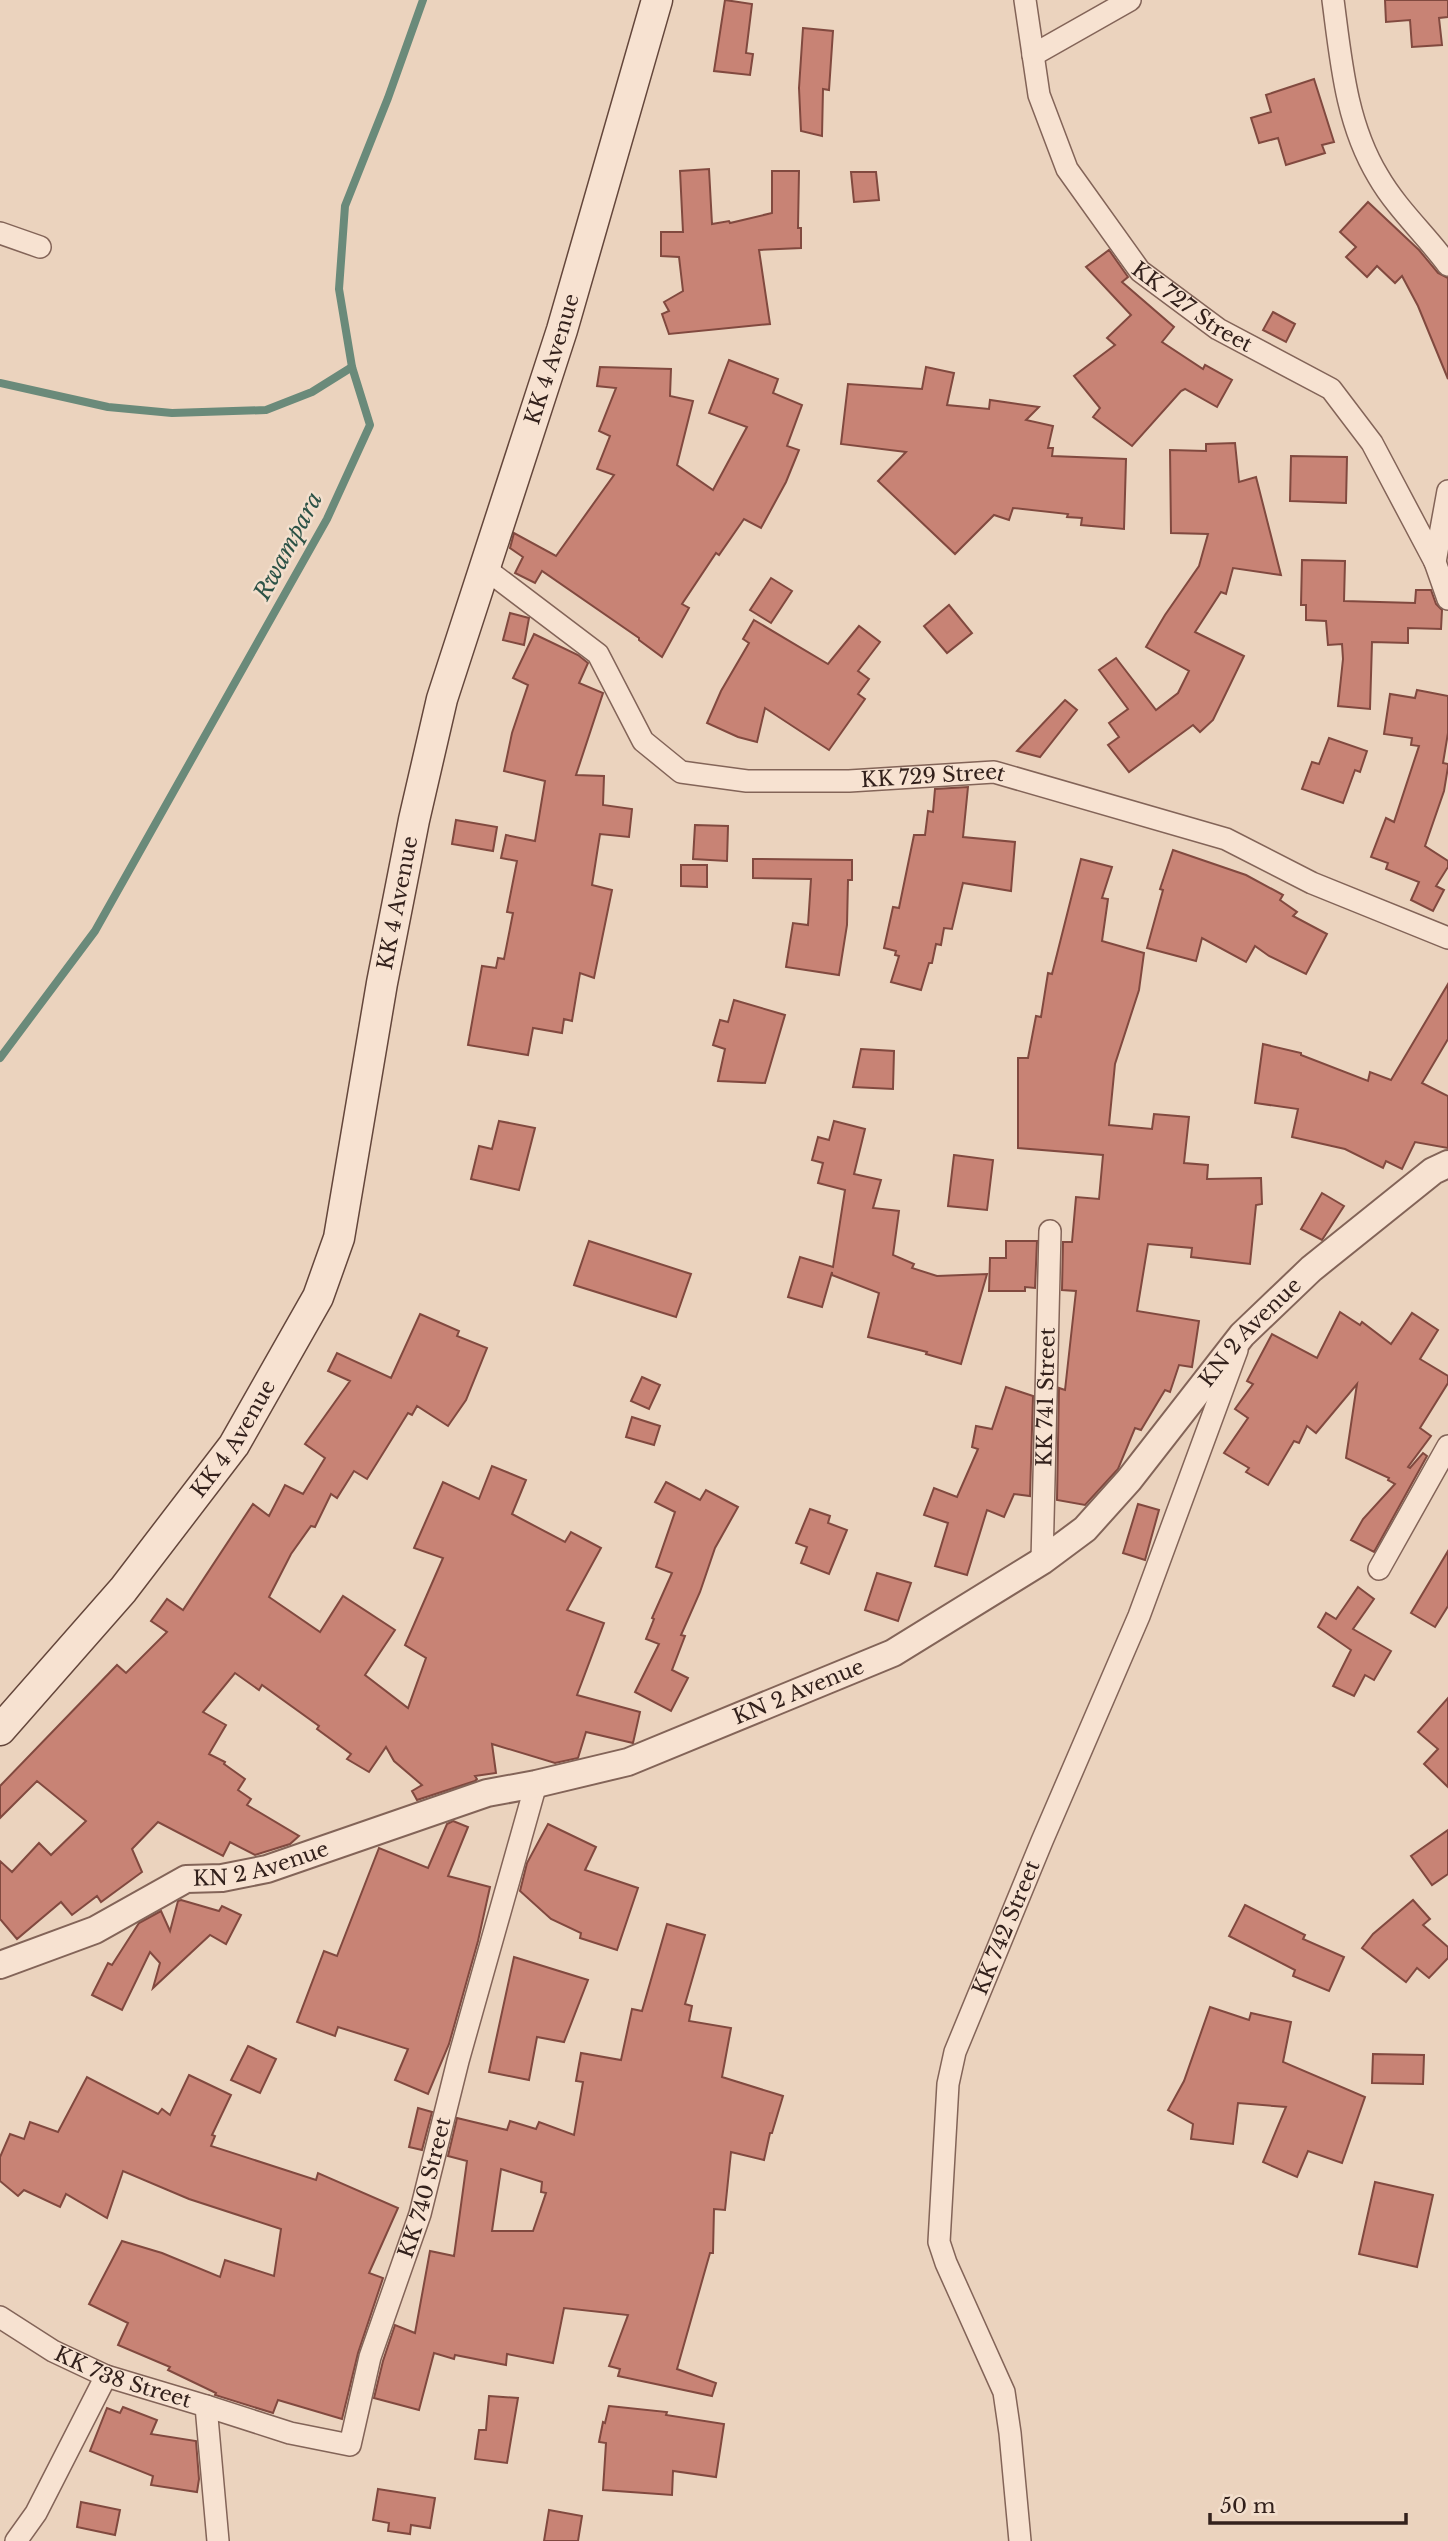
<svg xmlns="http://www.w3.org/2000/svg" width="1448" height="2541" font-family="'Libre Baskerville',serif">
<rect width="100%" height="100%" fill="#ebd3be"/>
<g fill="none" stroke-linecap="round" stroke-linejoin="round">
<g stroke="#6a8a7a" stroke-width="8">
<polyline points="0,383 108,407 172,413 266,410 312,392 352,367"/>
<polyline points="0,1058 95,931 327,519 370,425 352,367 339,289 345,206 388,98 423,0"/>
</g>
</g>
<g fill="#c88375" stroke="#81493f" stroke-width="2" fill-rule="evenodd">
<polygon points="725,0 752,4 746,53 753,54 750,75 714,71"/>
<polygon points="1385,0 1448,0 1448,17 1439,18 1442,45 1412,47 1410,20 1386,22"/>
<polygon points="803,28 833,31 829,90 823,89 822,136 801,131 799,88"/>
<polygon points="1314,79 1334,142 1322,145 1325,153 1286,165 1278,138 1259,143 1251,118 1271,112 1266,95"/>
<polygon points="709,169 712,224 729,221 730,223 772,213 772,171 799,171 798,228 801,228 801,248 759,250 770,324 669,334 662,314 669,311 664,302 683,291 679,257 661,256 661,232 683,232 680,171"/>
<polygon points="851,172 876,172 879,200 854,202"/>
<polygon points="1368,202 1419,250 1438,273 1448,278 1448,379 1418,306 1402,276 1395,283 1377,266 1367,277 1346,257 1356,247 1340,232"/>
<polygon points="1109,250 1128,277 1122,282 1174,327 1162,342 1203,369 1205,365 1232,380 1217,407 1185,389 1181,391 1132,446 1093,417 1100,408 1074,376 1115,345 1107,338 1131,315 1086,267"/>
<polygon points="1273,312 1295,324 1286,342 1263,330"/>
<polygon points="729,360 778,379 773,393 802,405 787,446 799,450 786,482 761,528 744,519 719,555 716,553 682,604 689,608 662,657 639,640 639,638 542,571 535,583 515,573 523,557 510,548 514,533 556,556 614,475 597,469 610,436 599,431 616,388 597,386 600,367 671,369 670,396 693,401 677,465 713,490 747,427 709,413"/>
<polygon points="926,367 954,373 947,405 989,409 990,400 1039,407 1026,420 1053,426 1048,448 1053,448 1052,456 1126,459 1124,529 1081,525 1082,518 1067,517 1068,514 1013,508 1009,520 994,515 955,554 878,481 906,452 841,444 848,384 922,389"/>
<polygon points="1235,443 1239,482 1256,477 1281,575 1233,568 1226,594 1221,592 1195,632 1244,656 1213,720 1200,732 1193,725 1129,772 1108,745 1119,737 1109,723 1128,709 1099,670 1116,658 1156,710 1178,693 1189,671 1146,647 1165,615 1199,566 1208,534 1171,533 1170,450 1206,451 1206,444"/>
<polygon points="1291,456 1347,457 1346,503 1290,501"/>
<polygon points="1302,560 1345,561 1344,601 1415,603 1416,590 1431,590 1436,604 1442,610 1441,629 1408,628 1408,643 1372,642 1370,709 1338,706 1343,659 1342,644 1328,645 1326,621 1306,620 1306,605 1301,605"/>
<polygon points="771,578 792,591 771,623 750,610"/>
<polygon points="949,605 972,633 947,653 924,626"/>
<polygon points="510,613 529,618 524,645 503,640"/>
<polygon points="754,620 828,664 859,626 880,642 858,671 869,679 858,694 865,699 829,750 765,708 757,742 738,737 707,723 721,691 749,643 743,639"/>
<polygon points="534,634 578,655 588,663 579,683 603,693 576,775 604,776 603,805 632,809 629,837 600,834 592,885 612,890 594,978 580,973 572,1021 564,1019 562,1033 533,1028 528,1055 468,1045 482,966 496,968 498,958 504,959 513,913 507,912 517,861 501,858 506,835 535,841 545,781 504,771 512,733 528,685 513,678"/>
<polygon points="1417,690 1448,696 1448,733 1443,763 1448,764 1448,767 1444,791 1425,846 1448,861 1448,867 1436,886 1444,890 1433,911 1411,900 1419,882 1386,869 1388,863 1371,857 1386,818 1394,822 1419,746 1411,745 1412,738 1384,734 1390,694 1415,698"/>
<polygon points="1065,700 1077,710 1040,757 1017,751"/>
<polygon points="1329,738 1367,751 1360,772 1355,770 1343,803 1302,789 1312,762 1319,764"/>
<polygon points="968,787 963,837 1015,842 1011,891 963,883 952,929 944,928 941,945 936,944 932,963 929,963 921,990 891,982 899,956 895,955 896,951 884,948 893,907 899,908 914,835 925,835 928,811 933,812 935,789"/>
<polygon points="456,820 497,827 493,851 452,844"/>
<polygon points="695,825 728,826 727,861 693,859"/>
<polygon points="1173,850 1246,875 1283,895 1280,900 1297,912 1293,916 1327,934 1306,974 1269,956 1255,946 1246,962 1202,938 1196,961 1147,948 1163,890 1160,889"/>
<polygon points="753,859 852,860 852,880 848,880 847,925 839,975 786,967 793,923 808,925 811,879 753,878"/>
<polygon points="1081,859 1112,867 1102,898 1108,899 1102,941 1144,953 1139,990 1115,1064 1109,1125 1152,1129 1154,1114 1189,1117 1184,1163 1208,1165 1207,1179 1261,1178 1262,1204 1256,1205 1250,1264 1191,1257 1192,1248 1148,1244 1137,1311 1199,1321 1192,1367 1179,1365 1170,1392 1165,1390 1141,1430 1135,1428 1118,1469 1085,1505 1057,1500 1059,1388 1065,1390 1076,1291 1062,1290 1063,1242 1072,1242 1076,1197 1099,1199 1103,1155 1018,1148 1018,1058 1028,1058 1036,1016 1041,1017 1048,973 1052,974"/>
<polygon points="681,865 707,865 707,887 681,886"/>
<polygon points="1448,984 1448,1039 1422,1083 1448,1096 1448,1148 1415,1142 1402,1169 1386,1161 1383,1168 1345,1149 1292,1137 1298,1109 1255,1103 1263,1044 1301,1053 1301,1055 1368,1081 1370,1072 1391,1080"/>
<polygon points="734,1000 785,1015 765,1083 718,1081 725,1049 713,1045 720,1020 728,1022"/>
<polygon points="861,1049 894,1051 893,1089 853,1087"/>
<polygon points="499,1121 535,1128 519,1190 471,1179 479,1146 492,1149"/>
<polygon points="834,1121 865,1129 854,1174 881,1180 873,1208 899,1211 893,1255 914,1264 912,1268 937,1276 987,1274 961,1364 926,1354 927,1352 868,1337 879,1293 832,1275 832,1272 822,1307 788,1297 800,1257 833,1267 845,1190 818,1183 823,1163 812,1160 818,1137 829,1140"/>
<polygon points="954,1155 993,1160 987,1210 948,1206"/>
<polygon points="1322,1193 1344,1206 1322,1240 1301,1229"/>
<polygon points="589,1241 691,1274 676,1317 574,1285"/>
<polygon points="1006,1241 1037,1241 1035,1288 1025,1287 1025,1291 989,1291 990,1258 1006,1258"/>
<polygon points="1340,1312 1360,1325 1362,1322 1391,1344 1412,1313 1438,1330 1420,1359 1448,1376 1448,1383 1420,1428 1431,1436 1408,1467 1410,1468 1423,1453 1427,1456 1374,1552 1351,1540 1363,1519 1395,1484 1388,1480 1389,1478 1346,1458 1357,1384 1316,1433 1307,1426 1299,1443 1294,1441 1268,1485 1246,1472 1249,1468 1224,1453 1248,1418 1235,1409 1253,1384 1247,1381 1272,1334 1317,1358"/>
<polygon points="420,1314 459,1331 457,1336 487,1348 466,1400 448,1426 417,1406 412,1415 408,1413 367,1479 354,1471 337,1498 331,1494 315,1527 311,1526 291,1554 269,1597 320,1632 343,1596 395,1630 365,1675 408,1708 426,1658 405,1645 443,1558 414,1548 443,1482 479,1499 492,1466 526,1480 512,1514 565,1542 571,1532 601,1548 567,1610 604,1623 577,1695 640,1712 633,1743 586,1732 578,1758 555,1763 492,1744 496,1773 475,1776 477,1779 475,1781 417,1800 412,1791 422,1785 394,1761 386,1747 369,1772 347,1759 351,1754 317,1729 319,1726 262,1685 259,1690 235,1673 203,1712 226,1725 209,1754 225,1762 224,1764 245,1779 238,1790 251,1799 247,1805 299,1836 290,1844 255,1855 230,1842 223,1856 158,1822 132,1849 142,1872 101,1902 97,1896 72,1915 61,1902 17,1939 0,1919 0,1861 12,1872 39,1843 51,1855 86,1821 37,1781 0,1818 0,1786 117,1665 126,1673 167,1632 151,1621 167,1599 183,1610 253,1504 269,1516 285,1485 303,1494 325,1458 305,1444 350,1381 328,1371 337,1353 391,1378"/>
<polygon points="642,1377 660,1385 649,1409 631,1401"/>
<polygon points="1006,1387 1033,1396 1030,1496 1014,1494 1004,1517 987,1510 967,1575 935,1566 948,1523 924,1515 934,1488 957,1497 978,1449 972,1447 976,1426 992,1429"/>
<polygon points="632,1417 660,1426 654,1445 626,1437"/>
<polygon points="666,1482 700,1500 706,1490 738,1507 715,1548 700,1592 681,1635 685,1636 672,1670 688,1678 671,1711 635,1692 659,1644 646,1639 654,1619 652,1618 672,1573 656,1567 675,1512 655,1502"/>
<polygon points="1138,1504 1159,1510 1145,1560 1123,1553"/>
<polygon points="810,1509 830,1516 828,1523 847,1530 829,1574 801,1563 807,1547 796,1543"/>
<polygon points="1448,1551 1448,1606 1435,1627 1411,1613"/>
<polygon points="877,1573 911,1583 898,1621 865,1610"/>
<polygon points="1358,1587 1374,1599 1353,1629 1391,1651 1374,1680 1365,1675 1354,1696 1333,1686 1351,1650 1318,1627 1326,1613 1336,1619"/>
<polygon points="1448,1698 1448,1787 1424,1764 1438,1749 1418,1732"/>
<polygon points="453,1821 468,1827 448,1876 490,1887 478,1941 449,2044 428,2094 395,2080 408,2049 338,2027 335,2036 297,2022 324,1951 337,1956 379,1848 428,1868 447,1824"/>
<polygon points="548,1824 596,1847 585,1870 638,1888 617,1950 580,1938 581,1933 551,1919 520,1891 527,1863"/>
<polygon points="1448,1830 1448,1874 1432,1885 1411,1856"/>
<polygon points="181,1900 219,1911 222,1906 241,1915 226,1944 210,1935 153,1988 160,1963 150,1952 122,2010 92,1995 108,1963 112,1965 139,1923 161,1911 170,1931 178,1901"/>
<polygon points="1413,1900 1430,1919 1423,1925 1448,1947 1448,1958 1429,1978 1417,1968 1406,1982 1362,1948 1373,1934"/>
<polygon points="1245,1905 1305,1935 1303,1939 1344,1957 1329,1991 1293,1976 1295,1970 1229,1936"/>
<path d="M667,1924L705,1935L685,2004L692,2006L689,2021L731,2028L722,2077L783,2096L772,2133H770L764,2160L731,2152L725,2210L714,2209L713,2253H710L677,2369L716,2383L712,2396L618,2376L620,2369L609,2366L628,2315L564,2308L553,2363L507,2354L506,2365L455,2355L454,2359L434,2353L419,2410L374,2398L383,2361L395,2325L415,2333L430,2251L454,2256L467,2161L448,2156L457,2118L507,2130L510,2121L536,2129L539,2122L574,2135L583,2082L576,2081L581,2053L621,2060L632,2009L642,2011ZM501,2169L542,2182L541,2192L546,2193L533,2231H492Z"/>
<polygon points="514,1957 588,1980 564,2042 537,2037 529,2080 489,2072"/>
<polygon points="1210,2007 1249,2020 1251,2013 1291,2022 1283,2062 1365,2097 1342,2163 1308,2151 1297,2177 1263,2162 1286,2107 1238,2103 1233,2144 1191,2139 1193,2124 1168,2110 1184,2081"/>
<polygon points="248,2046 276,2059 260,2093 231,2080"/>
<polygon points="1373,2054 1424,2055 1423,2084 1372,2083"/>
<polygon points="189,2075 231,2095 212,2135 215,2136 211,2146 316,2180 318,2173 398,2208 369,2273 383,2278 358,2353 342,2419 278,2400 273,2413 215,2395 216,2393 168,2370 170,2367 118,2345 128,2323 89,2304 122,2241 162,2253 220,2277 225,2260 274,2276 281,2229 189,2199 123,2171 107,2218 66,2194 60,2207 24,2190 18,2196 0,2181 0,2157 10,2134 24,2139 30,2122 58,2132 87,2077 158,2114 162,2109 170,2115"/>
<polygon points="418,2108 432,2112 422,2150 409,2147"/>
<polygon points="1375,2182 1433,2195 1417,2267 1359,2254"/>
<polygon points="489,2396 518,2398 507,2463 475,2459 479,2430 486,2430"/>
<polygon points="609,2406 667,2412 666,2415 724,2424 716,2477 673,2471 672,2495 603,2490 606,2443 599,2442 603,2422 605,2423"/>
<polygon points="123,2407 157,2420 151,2434 196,2441 199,2479 197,2492 151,2485 153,2476 90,2451 107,2408 120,2413"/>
<polygon points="378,2489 435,2498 430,2528 411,2525 410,2534 388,2531 389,2523 373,2520"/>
<polygon points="81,2502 120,2510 115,2535 77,2527"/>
<polygon points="549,2510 582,2516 578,2541 544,2541"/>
</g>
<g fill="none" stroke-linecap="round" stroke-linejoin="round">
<defs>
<g id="minor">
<path id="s1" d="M1025,0L1039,95L1067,169L1140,271L1218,329L1331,389L1372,443L1435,562L1448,599"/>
<path d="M1333,0C1341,61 1346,123 1378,176C1397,209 1426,235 1448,265"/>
<polyline points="1033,55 1130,0"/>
<polyline points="0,233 40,247"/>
<polyline points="1435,562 1448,491"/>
<path id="s2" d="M483,567L598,654L643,741L681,772L747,781H849L994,772L1226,839L1312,883L1448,938"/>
<path id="s3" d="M1042,1561L1050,1231"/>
<polyline points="1379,1569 1448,1446"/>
<path id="s4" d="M0,2317L53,2351L106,2376L206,2406L218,2541"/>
<path id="s5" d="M206,2406L290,2433L350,2445L370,2357L420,2214L458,2061L536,1784"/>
<polyline points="16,2541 36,2513 106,2376"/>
<path id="s6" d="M1020,2541L1010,2433L1004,2392L946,2263L939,2242L948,2084L955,2052L1042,1841L1139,1616L1237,1350"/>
</g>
<g id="tertiary">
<path id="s7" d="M0,1965L95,1930L186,1879L222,1878L267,1869L487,1793L536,1784L628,1762L893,1653L1042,1561L1085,1529L1129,1480L1242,1335L1311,1269L1433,1171L1448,1164"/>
</g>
<g id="secondary">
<path id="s8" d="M0,1730L123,1590L234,1445L318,1297L339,1238L382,983L414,820L442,699L562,330L657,0"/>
</g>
</defs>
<use href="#minor" stroke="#836458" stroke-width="24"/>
<use href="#tertiary" stroke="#836458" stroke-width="30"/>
<use href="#secondary" stroke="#64463b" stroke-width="33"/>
<use href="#minor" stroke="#f7e2d1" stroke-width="21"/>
<use href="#tertiary" stroke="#f7e2d1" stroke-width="26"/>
<use href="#secondary" stroke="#f7e2d1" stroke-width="30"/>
</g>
<g text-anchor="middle" stroke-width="5" stroke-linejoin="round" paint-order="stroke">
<g font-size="21" fill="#33211c" stroke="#f3dfcd">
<text dy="7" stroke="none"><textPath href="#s1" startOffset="364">KK 727 Street</textPath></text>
<text dy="7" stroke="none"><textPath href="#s8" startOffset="1508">KK 4 Avenue</textPath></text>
<text dy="7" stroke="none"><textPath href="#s2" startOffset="544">KK 729 Street</textPath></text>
<text dy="7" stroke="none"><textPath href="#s8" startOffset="942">KK 4 Avenue</textPath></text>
<text dy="7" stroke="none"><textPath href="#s7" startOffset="1437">KN 2 Avenue</textPath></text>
<text dy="7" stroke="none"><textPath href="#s3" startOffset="164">KK 741 Street</textPath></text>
<text dy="7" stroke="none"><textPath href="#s8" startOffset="374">KK 4 Avenue</textPath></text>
<text dy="7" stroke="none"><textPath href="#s7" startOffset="849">KN 2 Avenue</textPath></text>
<text dy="7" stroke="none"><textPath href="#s7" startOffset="282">KN 2 Avenue</textPath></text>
<text dy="7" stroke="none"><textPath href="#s6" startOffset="639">KK 742 Street</textPath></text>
<text dy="7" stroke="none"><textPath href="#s5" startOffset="418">KK 740 Street</textPath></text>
<text dy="7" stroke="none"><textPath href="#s4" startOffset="138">KK 738 Street</textPath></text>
</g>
<g font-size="23" font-style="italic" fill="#2c5246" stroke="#f3dfcd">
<text transform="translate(288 546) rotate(-62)" y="8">Rwampara</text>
</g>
</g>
<path d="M1210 2513v10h196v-10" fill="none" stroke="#33211c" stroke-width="3.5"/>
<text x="1220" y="2513" font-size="21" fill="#33211c" stroke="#f3dfcd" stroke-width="5" paint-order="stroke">50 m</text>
</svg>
